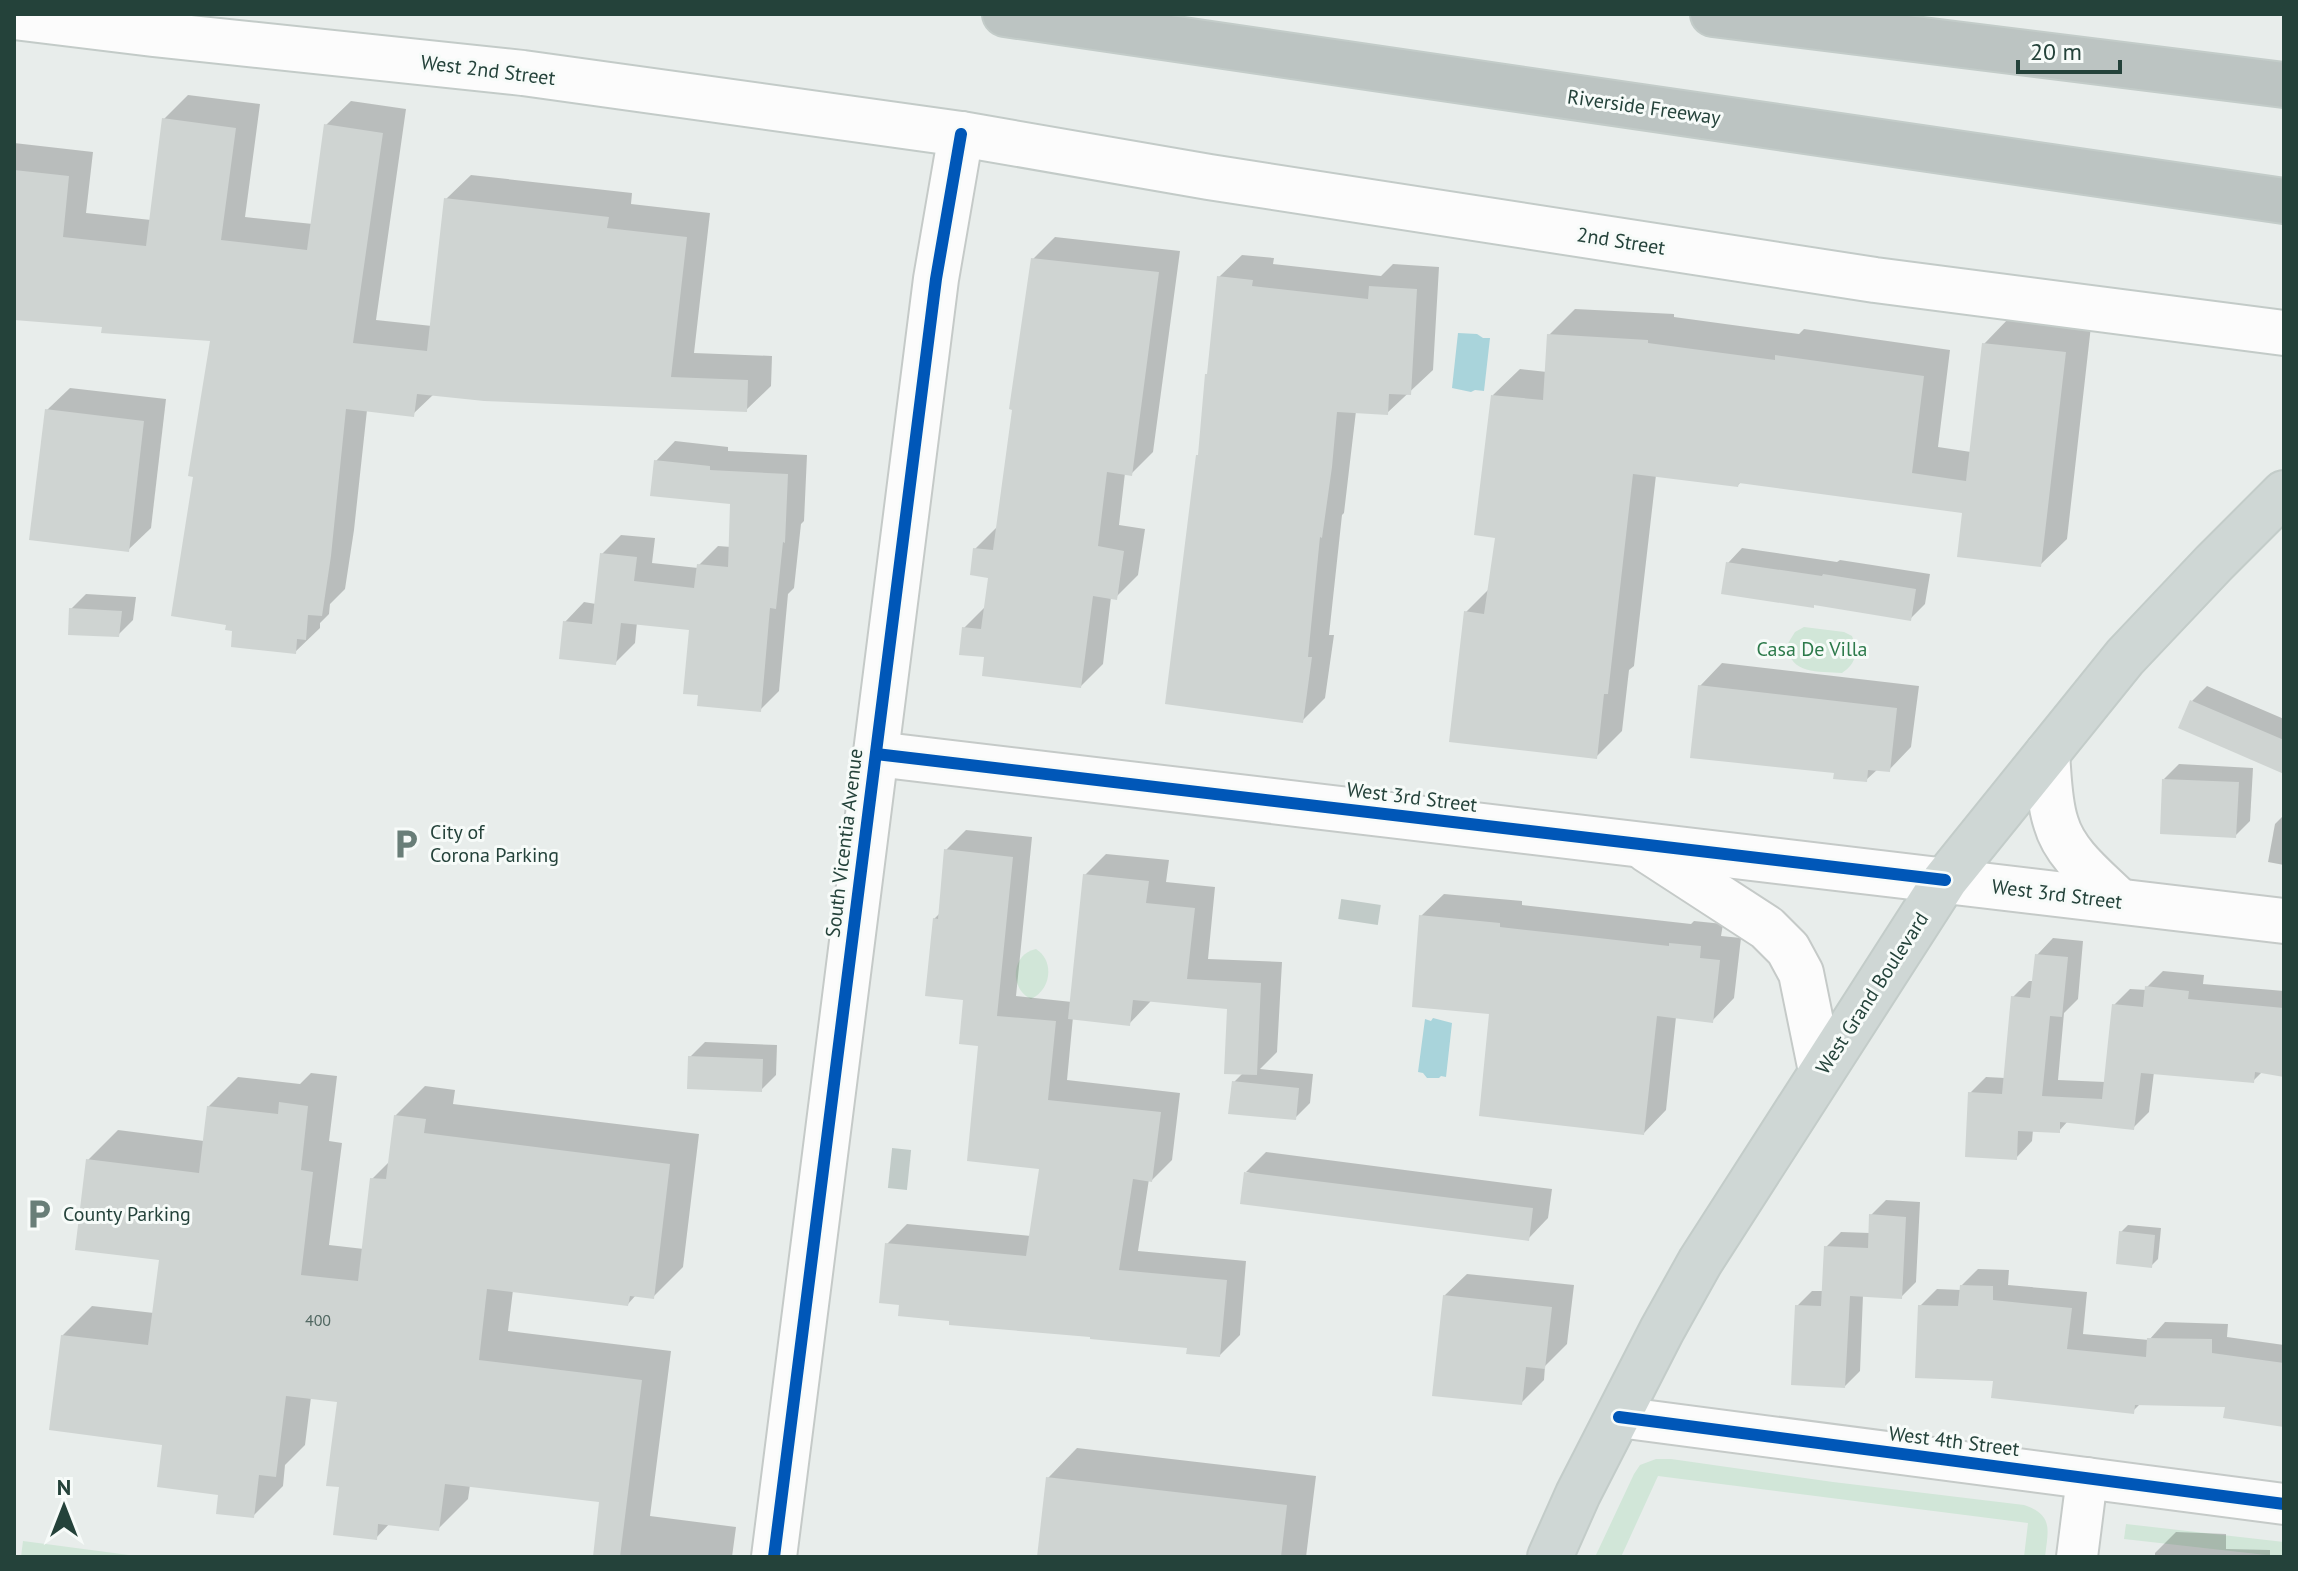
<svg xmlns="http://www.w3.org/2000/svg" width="2298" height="1571" font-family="'PT Sans',sans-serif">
<rect width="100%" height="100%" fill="#e8edeb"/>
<g fill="#d1e6d8">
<path d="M1804,627L1844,632L1852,636C1858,652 1857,663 1842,673C1818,671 1790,675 1787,645L1795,632Z"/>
<path d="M1036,949C1055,961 1051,990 1031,999C1009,989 1011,954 1036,949Z"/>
<path d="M1656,1459H1671L1833,1482L2024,1505C2054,1515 2048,1530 2045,1557H2024L2028,1523L1658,1476L1621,1557H1595L1634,1474L1640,1465Z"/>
<polygon points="2126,1524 2284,1542 2284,1557 2124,1539"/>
<polygon points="23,1541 144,1557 21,1557"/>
</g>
<g fill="#a9d4db">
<polygon points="1458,333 1477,334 1483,338 1490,338 1484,391 1475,390 1471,392 1452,388"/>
<polygon points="1433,1018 1452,1023 1446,1077 1441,1076 1439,1078 1427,1078 1423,1073 1418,1072 1425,1019 1431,1021"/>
</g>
<g fill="#0003">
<polygon points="188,95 260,104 245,217 313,224 326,125 351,101 406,109 376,320 432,326 446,199 471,175 632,193 631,204 710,213 694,353 772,356 771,386 746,410 434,394 413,414 367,410 354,530 345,589 330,604 329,614 320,623 320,628 295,652 235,629 196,475 212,340 104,325 14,318 14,143 93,152 86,213 151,220 164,119"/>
<polygon points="1055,237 1180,251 1153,452 1131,474 1125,473 1119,525 1145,529 1138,575 1116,597 1111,597 1103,664 1081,686 986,656 964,628 987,605 991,576 975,549 997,527 1033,259"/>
<polygon points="1242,255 1274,258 1273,264 1381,276 1393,264 1439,267 1433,370 1387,413 1356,411 1344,513 1342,515 1329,635 1334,635 1325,698 1302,721 1200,453 1219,277"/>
<polygon points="1575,309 1674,314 1674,317 1799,334 1804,329 1950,350 1938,447 1971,452 1984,344 2010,317 2091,326 2067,539 2040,565 1964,512 1741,482 1738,485 1656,475 1634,666 1629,670 1622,731 1596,757 1466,612 1490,588 1497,536 1493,395 1520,369 1547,372 1549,335"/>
<polygon points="70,388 166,399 151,528 128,550 47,410"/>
<polygon points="675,441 728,447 728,451 807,455 804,521 801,524 794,588 788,594 779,691 760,710 691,628 637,622 635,643 615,663 565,622 584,602 596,604 602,554 621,535 655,538 652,563 698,568 699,565 718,546 731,547 732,502 656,461"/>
<polygon points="1742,548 1837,562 1840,560 1930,574 1925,604 1910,619 1816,603 1813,606 1728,563"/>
<polygon points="86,594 136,597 133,620 118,635 71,609"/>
<polygon points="1722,663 1919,686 1911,747 1889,770 1878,769 1866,780 1836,772 1700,686"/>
<polygon points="2207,686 2284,719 2284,771 2192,701"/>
<polygon points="2179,764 2253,768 2250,821 2235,836 2164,779"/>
<polygon points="2284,815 2284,865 2268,862 2275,824"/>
<polygon points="966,830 1032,837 1016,996 1072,1002 1085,875 1106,854 1169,860 1166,882 1215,887 1208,959 1282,962 1277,1052 1260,1069 1313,1074 1310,1103 1295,1118 1234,1082 1243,1073 1229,1007 1151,1000 1150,1002 1129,1024 1073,1017 1067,1080 1180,1093 1172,1160 1152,1180 1149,1179 1138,1251 1246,1261 1240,1335 1220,1355 1189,1346 1092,1335 901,1303 887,1244 907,1224 1031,1236 1041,1168 980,1044 966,998 934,919 940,913 946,850"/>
<polygon points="1444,894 1522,901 1522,905 1691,924 1694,921 1723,924 1721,936 1741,938 1734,998 1712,1021 1676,1017 1666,1110 1644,1133 1492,1012 1421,916"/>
<polygon points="2053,938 2083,941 2078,999 2064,1013 2058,1080 2105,1082 2114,1005 2130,989 2147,990 2147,987 2163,971 2204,975 2203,984 2284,991 2284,1075 2263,1071 2253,1081 2154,1072 2149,1112 2133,1128 2068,1121 2059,1131 2033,1130 2032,1141 2016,1158 1970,1093 1986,1077 2005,1078 2013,997 2029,981 2034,981 2037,955"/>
<polygon points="705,1042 777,1045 776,1075 761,1090 690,1057"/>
<polygon points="311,1073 337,1076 329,1141 342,1143 329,1245 364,1249 372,1179 390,1161 395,1116 425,1086 455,1090 453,1104 699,1134 683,1267 653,1297 636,1295 628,1304 513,1290 508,1331 671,1351 650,1516 736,1527 732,1557 595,1557 602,1500 470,1485 468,1499 438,1529 390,1523 376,1538 341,1486 339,1400 311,1397 305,1445 285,1465 283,1486 253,1516 220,1493 165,1443 62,1336 92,1306 154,1313 161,1258 88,1160 118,1130 204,1141 208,1107 238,1077 300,1084"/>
<polygon points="1266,1152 1552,1189 1548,1218 1528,1239 1246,1172"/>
<polygon points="1886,1200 1920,1202 1916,1282 1901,1297 1863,1295 1860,1371 1845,1386 1797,1306 1812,1291 1824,1291 1826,1247 1841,1232 1870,1233 1871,1215"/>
<polygon points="2128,1225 2161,1228 2158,1259 2151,1266 2121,1232"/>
<polygon points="1978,1269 2009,1270 2008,1285 2087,1292 2083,1334 2149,1340 2165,1322 2228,1324 2227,1337 2284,1345 2284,1425 2227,1405 2141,1403 2133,1411 1995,1379 1920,1306 1937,1289 1961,1290 1961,1286"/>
<polygon points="1467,1274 1574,1285 1567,1344 1545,1366 1544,1380 1521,1403 1444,1296"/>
<polygon points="1077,1448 1316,1476 1306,1557 1039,1557 1048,1478"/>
<polygon points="2176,1532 2226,1534 2226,1549 2270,1550 2270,1557 2155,1557 2155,1553"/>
</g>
<g fill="#cfd4d2">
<polygon points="162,118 236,128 221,240 307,250 324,124 383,133 353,343 427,351 444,198 609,217 607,228 687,237 671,377 748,380 747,412 484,401 417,394 414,417 346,409 331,556 322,616 308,615 306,640 297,639 296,654 231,647 232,631 225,630 226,625 171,616 193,477 188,476 210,341 101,333 102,327 14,320 14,170 69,176 63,237 146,246"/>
<polygon points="1031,258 1159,272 1132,476 1107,472 1098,546 1124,551 1117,600 1093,596 1081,688 982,676 984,657 959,655 962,627 981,629 988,578 970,575 973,548 993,550 1012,410 1009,409"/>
<polygon points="1217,276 1253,280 1252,286 1368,299 1369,286 1417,289 1411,395 1389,394 1388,415 1337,412 1332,467 1322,538 1320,537 1308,657 1312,657 1303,723 1165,704 1196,455 1198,455 1205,374 1207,374"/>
<polygon points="1547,334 1648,340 1648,343 1775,360 1775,355 1924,376 1912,473 1966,481 1982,343 2066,352 2041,567 1957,557 1962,513 1739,483 1738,487 1633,474 1608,694 1604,694 1597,759 1449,742 1464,611 1484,614 1495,538 1474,535 1491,395 1543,400"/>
<polygon points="45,409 144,421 129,552 29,540"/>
<polygon points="654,460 710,466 710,470 788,474 785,543 783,542 776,609 770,608 761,712 697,706 698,695 683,694 689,630 621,623 616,665 559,659 563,621 592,624 600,553 637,557 634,581 694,588 697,564 728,567 730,504 650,496"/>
<polygon points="1726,562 1822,576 1823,574 1916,589 1911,621 1814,605 1814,608 1721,594"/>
<polygon points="69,608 122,611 119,637 68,635"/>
<polygon points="1698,685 1897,708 1890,772 1868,770 1867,782 1833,779 1834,773 1690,758"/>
<polygon points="2190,700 2284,740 2284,774 2178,728"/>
<polygon points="2162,779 2239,782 2236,838 2160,834"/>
<polygon points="944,849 1013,857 997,1016 1056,1021 1048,1100 1161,1112 1152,1182 1133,1179 1119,1270 1227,1280 1220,1357 1186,1354 1187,1348 1090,1339 1090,1337 949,1325 949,1321 898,1316 899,1305 879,1303 885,1243 1026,1256 1039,1169 967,1161 978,1046 959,1044 963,1000 925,996 933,918 938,919"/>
<polygon points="1083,874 1149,881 1146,903 1195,908 1187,979 1261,983 1257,1075 1224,1074 1227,1009 1133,1000 1130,1026 1068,1019"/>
<polygon points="1419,915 1500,923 1500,927 1572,935 1669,946 1669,943 1701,946 1700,958 1720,960 1713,1023 1657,1016 1644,1135 1479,1116 1489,1014 1412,1007"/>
<polygon points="2035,954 2068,957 2062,1017 2050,1016 2042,1096 2102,1099 2112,1004 2143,1007 2145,986 2189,991 2188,999 2284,1008 2284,1077 2255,1072 2254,1083 2141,1073 2134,1130 2060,1122 2060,1133 2018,1131 2017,1160 1965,1157 1968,1092 2002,1094 2011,996 2030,998"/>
<polygon points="688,1056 763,1059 762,1092 687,1089"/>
<polygon points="1232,1081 1299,1088 1296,1120 1228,1114"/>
<polygon points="279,1102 308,1106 301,1170 313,1172 301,1275 358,1281 370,1178 386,1179 394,1115 426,1119 424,1133 670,1164 654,1299 630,1296 628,1306 487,1289 479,1360 642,1380 620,1557 593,1557 599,1502 445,1484 439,1531 378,1524 377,1540 333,1535 339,1487 326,1486 337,1402 286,1396 276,1477 259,1475 254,1518 216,1514 218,1495 157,1487 162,1445 49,1430 61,1335 148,1345 159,1260 75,1250 86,1159 199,1173 207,1106 278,1114"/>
<polygon points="1244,1172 1533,1208 1529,1241 1240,1204"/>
<polygon points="1869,1214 1906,1217 1902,1299 1850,1296 1845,1388 1791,1385 1795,1305 1821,1306 1824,1246 1868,1248"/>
<polygon points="2119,1231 2155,1235 2152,1268 2116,1264"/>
<polygon points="1960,1285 1993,1286 1993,1300 2072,1308 2067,1349 2146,1357 2147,1338 2212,1339 2212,1353 2284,1363 2284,1427 2223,1418 2225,1407 2135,1405 2134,1414 1991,1398 1993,1381 1915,1378 1918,1305 1958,1306"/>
<polygon points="1443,1295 1552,1307 1545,1369 1526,1367 1522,1405 1432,1396"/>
<polygon points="1046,1477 1287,1505 1281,1557 1037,1557"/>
</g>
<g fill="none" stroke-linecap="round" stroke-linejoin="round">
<g stroke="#c1cbc8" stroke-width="40" stroke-dasharray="40 20" stroke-linecap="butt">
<polyline points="1358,922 1361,902"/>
<polyline points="890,1168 909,1170"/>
</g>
<defs>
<g id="minor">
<polyline points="1619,1417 2284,1504"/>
<polyline points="2077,1557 2087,1478"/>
</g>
<g id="tertiary">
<polyline points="876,754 2284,921"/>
<path d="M2047,754C2049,777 2049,802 2056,823C2065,855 2097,879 2119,901"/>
<polyline points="1647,850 1767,928 1788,949 1801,973 1821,1071"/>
<polyline points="774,1557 936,279 961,134"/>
</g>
<polyline id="secondary" points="14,17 153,34 523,73 961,134 1209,177 1875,280 2284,333"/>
<polyline id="primary" points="1550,1557 1578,1494 1662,1330 1700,1262 1945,880 2125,657 2214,563 2284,493"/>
<g id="motorway">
<polyline points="1005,14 2284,201"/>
<polyline points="1713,14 2284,85"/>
</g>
</defs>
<use href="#minor" stroke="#c5cac8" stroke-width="44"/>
<use href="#tertiary" stroke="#c5cac8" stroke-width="48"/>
<use href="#secondary" stroke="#c3cbc8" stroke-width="48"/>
<use href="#primary" stroke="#c3ccc9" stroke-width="48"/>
<use href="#motorway" stroke="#c3ccc9" stroke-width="48"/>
<use href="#minor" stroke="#fcfcfc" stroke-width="40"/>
<use href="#tertiary" stroke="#fcfcfc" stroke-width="44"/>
<use href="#secondary" stroke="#fcfcfc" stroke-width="44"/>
<use href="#primary" stroke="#cfd7d5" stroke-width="44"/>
<use href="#motorway" stroke="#bcc4c2" stroke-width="44"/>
<defs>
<g id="cycleway">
<polyline points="876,754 1945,880"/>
<polyline points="1619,1417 2284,1504"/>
<polyline points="774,1557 936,279 961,134"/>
</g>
</defs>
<use href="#cycleway" stroke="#f7fbf9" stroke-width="17"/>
<use href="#cycleway" stroke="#0057b8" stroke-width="12"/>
</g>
<defs>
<symbol id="parking-bare" viewBox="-9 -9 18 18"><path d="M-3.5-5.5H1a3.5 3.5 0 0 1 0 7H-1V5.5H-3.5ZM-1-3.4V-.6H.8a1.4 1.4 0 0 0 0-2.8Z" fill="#697e78" stroke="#f7fbf9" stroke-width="2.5" paint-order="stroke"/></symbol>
</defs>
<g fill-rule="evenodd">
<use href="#parking-bare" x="384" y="822" width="44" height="44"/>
<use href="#parking-bare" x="17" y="1192" width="44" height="44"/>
</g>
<g text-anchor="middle" stroke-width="6" stroke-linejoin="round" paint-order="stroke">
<g font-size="16" fill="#506761">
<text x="318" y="1326">400</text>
</g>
<g font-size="20" fill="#24423a" stroke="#f7fbf9">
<text transform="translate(488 70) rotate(7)" y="7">West 2nd Street</text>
<text transform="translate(1644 107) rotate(8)" y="7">Riverside Freeway</text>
<text transform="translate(1621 241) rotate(9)" y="7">2nd Street</text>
<text transform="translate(1412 797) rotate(7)" y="7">West 3rd Street</text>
<text transform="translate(844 843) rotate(-83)" y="7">South Vicentia Avenue</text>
<text transform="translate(2057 894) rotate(7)" y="7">West 3rd Street</text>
<text transform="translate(1872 993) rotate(-57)" y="7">West Grand Boulevard</text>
<text transform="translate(1954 1441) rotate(7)" y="7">West 4th Street</text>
</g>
<g font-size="20" fill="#2d7a4b" stroke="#f7fbf9">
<text x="1812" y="656">Casa De Villa</text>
</g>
<g font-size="20" fill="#24423a" stroke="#f7fbf9" text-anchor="start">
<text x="430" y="839">City of<tspan x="430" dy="23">Corona Parking</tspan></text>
<text x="63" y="1221">County Parking</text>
</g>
</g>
<rect width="2298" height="1571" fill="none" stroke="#24423a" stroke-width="32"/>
<g transform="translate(64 1507)" stroke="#f7fbf9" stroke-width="6" paint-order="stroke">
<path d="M0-6L14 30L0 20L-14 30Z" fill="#24423a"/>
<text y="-12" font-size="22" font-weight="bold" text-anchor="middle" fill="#24423a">N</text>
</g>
<path d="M2018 60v12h102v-12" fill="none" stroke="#24423a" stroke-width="4"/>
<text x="2030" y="60" font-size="24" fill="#24423a" stroke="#f7fbf9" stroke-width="6" paint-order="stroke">20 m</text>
</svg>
